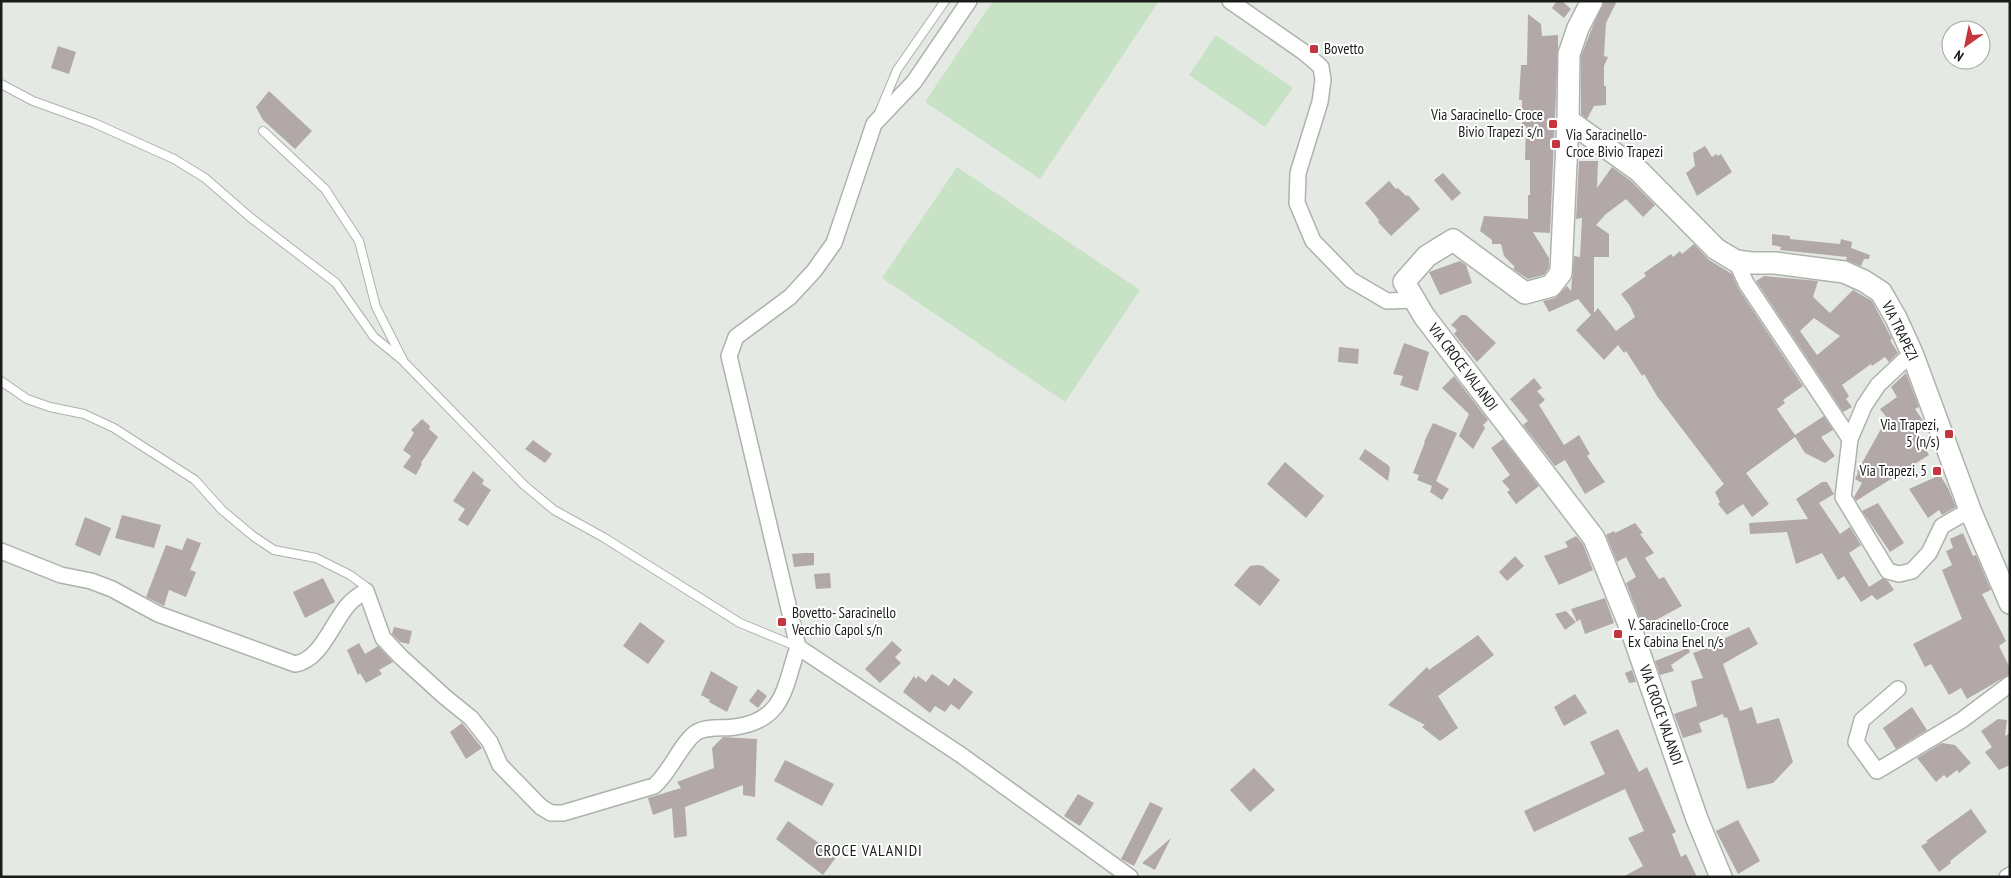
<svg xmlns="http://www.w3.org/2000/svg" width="2011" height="878" font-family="'PT Sans Narrow',sans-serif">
<rect width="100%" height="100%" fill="#e4eae3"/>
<g fill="#c8e2c5">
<polygon points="993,1 1159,1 1040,179 925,102"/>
<polygon points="1216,35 1293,88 1265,127 1189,75"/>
<polygon points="957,167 1140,290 1065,402 882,278"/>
</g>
<g fill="#b2a8a7" fill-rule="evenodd">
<polygon points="1557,1 1562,1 1571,9 1564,18 1552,8"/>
<polygon points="1604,1 1617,1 1606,23 1604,56 1608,57 1604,66 1604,86 1606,86 1606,105 1594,106 1587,119 1581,114 1581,56 1590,33"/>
<polygon points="1528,14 1541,24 1542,36 1558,35 1558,47 1550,233 1533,232 1549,258 1549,268 1544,275 1528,279 1516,271 1513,268 1515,267 1504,256 1501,244 1492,244 1492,240 1480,231 1484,216 1528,219 1528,195 1530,195 1530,160 1525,160 1526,126 1522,126 1522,100 1519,100 1521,65 1527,65"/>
<polygon points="58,46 76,52 69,74 51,68"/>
<polygon points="269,91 312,131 295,149 263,120 256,107"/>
<polygon points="1705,146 1712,157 1716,154 1718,156 1721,154 1732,172 1697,196 1686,173 1695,166 1693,153"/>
<polygon points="1579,161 1598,161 1597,188 1612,167 1631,181 1655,205 1643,217 1626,199 1606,214 1596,225 1609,234 1609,257 1594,257 1594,313 1598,308 1616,331 1635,317 1630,306 1621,294 1646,276 1644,273 1671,254 1673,257 1680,251 1682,254 1694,244 1709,260 1732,274 1738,288 1803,386 1783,400 1785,403 1777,409 1795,435 1824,416 1833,430 1821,437 1835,456 1825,463 1805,453 1795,437 1746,473 1769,504 1752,517 1743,504 1727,515 1718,504 1720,502 1715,492 1724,484 1657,396 1644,374 1642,376 1626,351 1624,353 1618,345 1604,360 1576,330 1591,315 1578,299 1549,312 1543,301 1555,298 1567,286 1571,291 1574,256 1580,257 1582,218 1576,219"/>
<polygon points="1443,173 1461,193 1452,201 1434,180"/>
<polygon points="1389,181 1396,189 1398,188 1406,196 1408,195 1420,209 1391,236 1378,222 1379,220 1365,203"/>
<polygon points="1772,234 1790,236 1790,239 1840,244 1841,239 1852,242 1851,248 1870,255 1869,259 1864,259 1861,266 1846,260 1847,257 1780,250 1781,247 1772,245"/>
<polygon points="1460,261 1466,265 1472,283 1440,295 1429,272"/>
<path d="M1764,276L1818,281L1813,297L1830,313L1853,290L1872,301L1892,339L1890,340L1898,353L1889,362L1885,357L1872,366L1871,364L1842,385L1849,396L1846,399L1852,407L1843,412L1756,281ZM1814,318L1840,336L1817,355L1800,331Z"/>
<polygon points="1461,315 1466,315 1496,343 1477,362 1454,334 1457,330 1451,325"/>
<polygon points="1404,343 1429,352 1418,391 1400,385 1403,376 1393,374"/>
<polygon points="1339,347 1359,349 1358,364 1338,362"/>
<polygon points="1906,373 1919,407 1915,409 1924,422 1913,430 1929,455 1856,501 1854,497 1862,483 1855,479 1858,473 1857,472 1887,418 1880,409 1897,397 1891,387"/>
<polygon points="1454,376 1488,420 1483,425 1485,428 1473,449 1459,436 1469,414 1442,388"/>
<polygon points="1534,378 1542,388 1537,391 1545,400 1539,405 1564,445 1579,435 1590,454 1587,456 1605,482 1585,494 1565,460 1555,466 1523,425 1528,421 1510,399"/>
<polygon points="422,419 430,426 429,429 438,437 421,463 422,464 416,475 403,467 411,456 403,450 414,433 411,430"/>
<polygon points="1433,423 1457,433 1436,481 1449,489 1442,500 1430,492 1432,486 1417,480 1419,475 1413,473 1425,442 1424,442"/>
<polygon points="1503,439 1539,486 1516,504 1507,492 1510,490 1502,481 1510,475 1491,448"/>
<polygon points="533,440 552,454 545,463 525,449"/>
<polygon points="1365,449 1388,465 1390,468 1388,481 1359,459"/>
<polygon points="1285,462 1324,496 1306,518 1267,484"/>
<polygon points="473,471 484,480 482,484 491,490 468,526 458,520 465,509 453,501"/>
<polygon points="1940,475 1948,488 1956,507 1942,515 1939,510 1928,518 1909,489"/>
<polygon points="1822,482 1827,482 1834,494 1819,503 1840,534 1850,527 1861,545 1849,553 1869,587 1883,578 1888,581 1894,590 1877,600 1872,595 1861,602 1844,576 1838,580 1822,553 1796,564 1787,532 1750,534 1749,523 1808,519 1796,499"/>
<polygon points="1878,503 1904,543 1890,552 1862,511"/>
<polygon points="122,515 161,525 154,548 115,538"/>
<polygon points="85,517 111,528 100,556 75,545"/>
<polygon points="1635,523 1643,533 1640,534 1654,553 1645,558 1659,579 1664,577 1682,606 1643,627 1626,583 1636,577 1626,557 1617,562 1606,535 1614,531 1615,533"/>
<polygon points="1963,533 1973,556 1976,555 1991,590 1982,594 2006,641 1999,646 2010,668 2010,674 1967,699 1961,688 1949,695 1931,664 1925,667 1913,644 1962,619 1942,570 1952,565 1946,551 1953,548 1950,539"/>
<polygon points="1576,536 1583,544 1593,570 1559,585 1544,556 1568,547 1565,542"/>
<polygon points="187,538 201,543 190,570 196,572 186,597 169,590 164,606 146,597 166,545 182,550"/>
<polygon points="804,553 814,553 814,565 794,567 792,554"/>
<polygon points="1515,556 1524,566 1507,581 1499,572"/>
<polygon points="1258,565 1263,566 1280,580 1260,606 1234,585 1250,566"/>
<polygon points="830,573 831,588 816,589 814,574"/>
<polygon points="323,578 335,602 305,618 293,592"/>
<polygon points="1605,598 1614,623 1585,634 1580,619 1577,622 1571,609"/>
<polygon points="1566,611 1576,622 1565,630 1555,614"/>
<polygon points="640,622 665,641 648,664 623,646"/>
<polygon points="394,627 412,631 409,644 400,642 392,634"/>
<polygon points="1749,627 1758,644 1723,664 1740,711 1752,707 1757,724 1779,718 1793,762 1773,783 1747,789 1727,717 1724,718 1723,714 1699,723 1702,732 1683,738 1674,714 1697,706 1691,681 1703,678 1693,653 1720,643 1719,641"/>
<polygon points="1478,635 1494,655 1438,696 1458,728 1440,741 1422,727 1425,725 1388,705 1427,667 1429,670"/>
<polygon points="892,641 902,650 895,657 901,663 880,683 865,669"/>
<polygon points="359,643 365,654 378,646 393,662 379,670 382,674 366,683 360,673 358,675 347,650"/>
<polygon points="1688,648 1690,652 1671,665 1674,671 1660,675 1655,661"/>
<polygon points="1632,670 1636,682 1629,683 1625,673"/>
<polygon points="711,671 738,687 727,712 709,702 710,700 701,695"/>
<polygon points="932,674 949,686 954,678 973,692 959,710 951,704 945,712 935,706 930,713 903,692 914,676 916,679 918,676 926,682"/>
<polygon points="758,689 767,696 758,708 749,701"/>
<polygon points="1575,694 1587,713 1564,726 1554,707"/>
<polygon points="1912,707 1927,730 1896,749 1883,728"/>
<polygon points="1998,719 2007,720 2005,736 2010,733 2010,765 1999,770 1985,752 1992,747 1981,731"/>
<polygon points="462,723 482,748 466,759 450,732"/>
<polygon points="1618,729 1639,772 1647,767 1676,832 1672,834 1681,857 1686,854 1697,877 1623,877 1643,866 1628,838 1644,831 1625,789 1534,832 1524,811 1605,774 1590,742"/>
<polygon points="723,737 757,739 755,797 743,795 743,785 685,807 687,836 674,838 672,808 653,815 648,798 681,788 677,782 714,768 712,748"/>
<polygon points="1942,743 1955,745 1971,763 1959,773 1957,770 1947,778 1944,775 1936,782 1917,758"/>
<polygon points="785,760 834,784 822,806 774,781"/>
<polygon points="1254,768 1275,790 1250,812 1230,790"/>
<polygon points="1078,794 1094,803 1080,826 1064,816"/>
<polygon points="1150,802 1163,808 1134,866 1121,859"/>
<polygon points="1971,809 1987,832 1950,861 1951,863 1939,872 1921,846 1928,842 1926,841"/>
<polygon points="1738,820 1760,861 1738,874 1716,831"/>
<polygon points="788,821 837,856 823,875 776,839"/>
<polygon points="1171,838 1155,870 1142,863"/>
</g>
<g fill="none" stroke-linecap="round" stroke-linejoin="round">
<defs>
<g id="lane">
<polyline points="1,84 33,101 94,123 174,159 205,178 251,218 336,283 374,337 401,359"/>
<polyline points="879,113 897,70 945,1"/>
<polyline points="263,131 325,189 359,241 376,307 404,362 524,485 554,510 603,537 740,623 798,647"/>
<polyline points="1,381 27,399 50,407 84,414 114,428 195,480 222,510 253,536 274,550 316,558 350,575 365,586 366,591"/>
</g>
<g id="street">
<polyline points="969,1 914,82 874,124 834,243 814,271 790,297 736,337 729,356 798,647 961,755 1130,877"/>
<polyline points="1230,1 1305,53 1321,67 1323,80 1320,102 1298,173 1297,203 1313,241 1351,280 1387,301 1415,300"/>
<polyline points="1736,261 1746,283 1850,439"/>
<polyline points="1912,353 1878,385 1864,406 1850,439 1843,497 1888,571 1899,574 1912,571 1929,553 1942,526 1970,510"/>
<path d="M1,551L61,575L91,581L112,589L158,614L295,664C321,660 332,623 348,605C353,599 359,595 366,591L383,638L401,657L445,697L471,718L490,742L500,765L541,807L551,813H563L654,786C670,773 682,741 697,732C708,726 723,729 735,727C785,720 784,687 798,647"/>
<polyline points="1898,689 1862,720 1856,742 1877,771 1962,720 2010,684"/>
<polyline points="2007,877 2010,875"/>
</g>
<g id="secondary">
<polyline points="1592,1 1578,28 1569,54 1568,120 1561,273 1551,286 1525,293 1453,240 1427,256 1404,282 1424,316 1594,538 1631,629 1697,819 1721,877"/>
<polyline points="1568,120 1639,171 1716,249 1736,261 1752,263 1775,263 1844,272 1864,281 1881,292 1896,318 1912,353 1970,510 2010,603"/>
</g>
</defs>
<use href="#lane" stroke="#acb3ab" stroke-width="10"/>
<use href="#street" stroke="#acb3ab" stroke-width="18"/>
<use href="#secondary" stroke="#acb3ab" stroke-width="24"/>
<use href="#lane" stroke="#fff" stroke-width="8"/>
<use href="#street" stroke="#fff" stroke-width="15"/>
<use href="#secondary" stroke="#fff" stroke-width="21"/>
</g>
<g fill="#c5353e" stroke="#fff" stroke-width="2">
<rect x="1309" y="44" width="10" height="10" rx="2.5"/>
<rect x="1548" y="119" width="10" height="10" rx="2.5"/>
<rect x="1551" y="139" width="10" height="10" rx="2.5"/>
<rect x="1944" y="429" width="10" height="10" rx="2.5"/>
<rect x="1932" y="466" width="10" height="10" rx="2.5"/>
<rect x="777" y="617" width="10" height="10" rx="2.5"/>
<rect x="1613" y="629" width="10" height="10" rx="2.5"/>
</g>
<g text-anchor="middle" stroke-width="4" stroke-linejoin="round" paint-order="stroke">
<g font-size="15" fill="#1a1c1a" stroke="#fff" text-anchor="start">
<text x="1324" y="54">Bovetto</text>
<text x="1543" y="120" text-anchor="end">Via Saracinello- Croce<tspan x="1543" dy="17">Bivio Trapezi s/n</tspan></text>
<text x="1566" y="140">Via Saracinello-<tspan x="1566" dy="17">Croce Bivio Trapezi</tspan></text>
<text x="1939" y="430" text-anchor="end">Via Trapezi,<tspan x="1939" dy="17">5 (n/s)</tspan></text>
<text x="1927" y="476" text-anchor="end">Via Trapezi, 5</text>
<text x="792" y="618">Bovetto- Saracinello<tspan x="792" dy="17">Vecchio Capol s/n</tspan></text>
<text x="1628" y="630">V. Saracinello-Croce<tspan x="1628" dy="17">Ex Cabina Enel n/s</tspan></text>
</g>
<g font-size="15" fill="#1a1c1a" stroke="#fff">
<text transform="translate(1900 331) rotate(64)" y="5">VIA TRAPEZI</text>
<text transform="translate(1463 367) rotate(53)" y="5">VIA CROCE VALANDI</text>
<text transform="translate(1661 715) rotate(71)" y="5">VIA CROCE VALANDI</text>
</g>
<g font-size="16" letter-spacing="1" fill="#1a1c1a" stroke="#fff">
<text x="869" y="856">CROCE VALANIDI</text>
</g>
</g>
<rect width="2011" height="878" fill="none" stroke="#1a1c1a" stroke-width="5"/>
<g transform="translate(1966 45) rotate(213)"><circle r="24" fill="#ffffff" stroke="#a3a4a3"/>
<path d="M0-4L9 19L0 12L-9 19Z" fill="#c5353e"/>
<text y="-8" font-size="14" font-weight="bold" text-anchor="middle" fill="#1a1c1a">N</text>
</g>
</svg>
